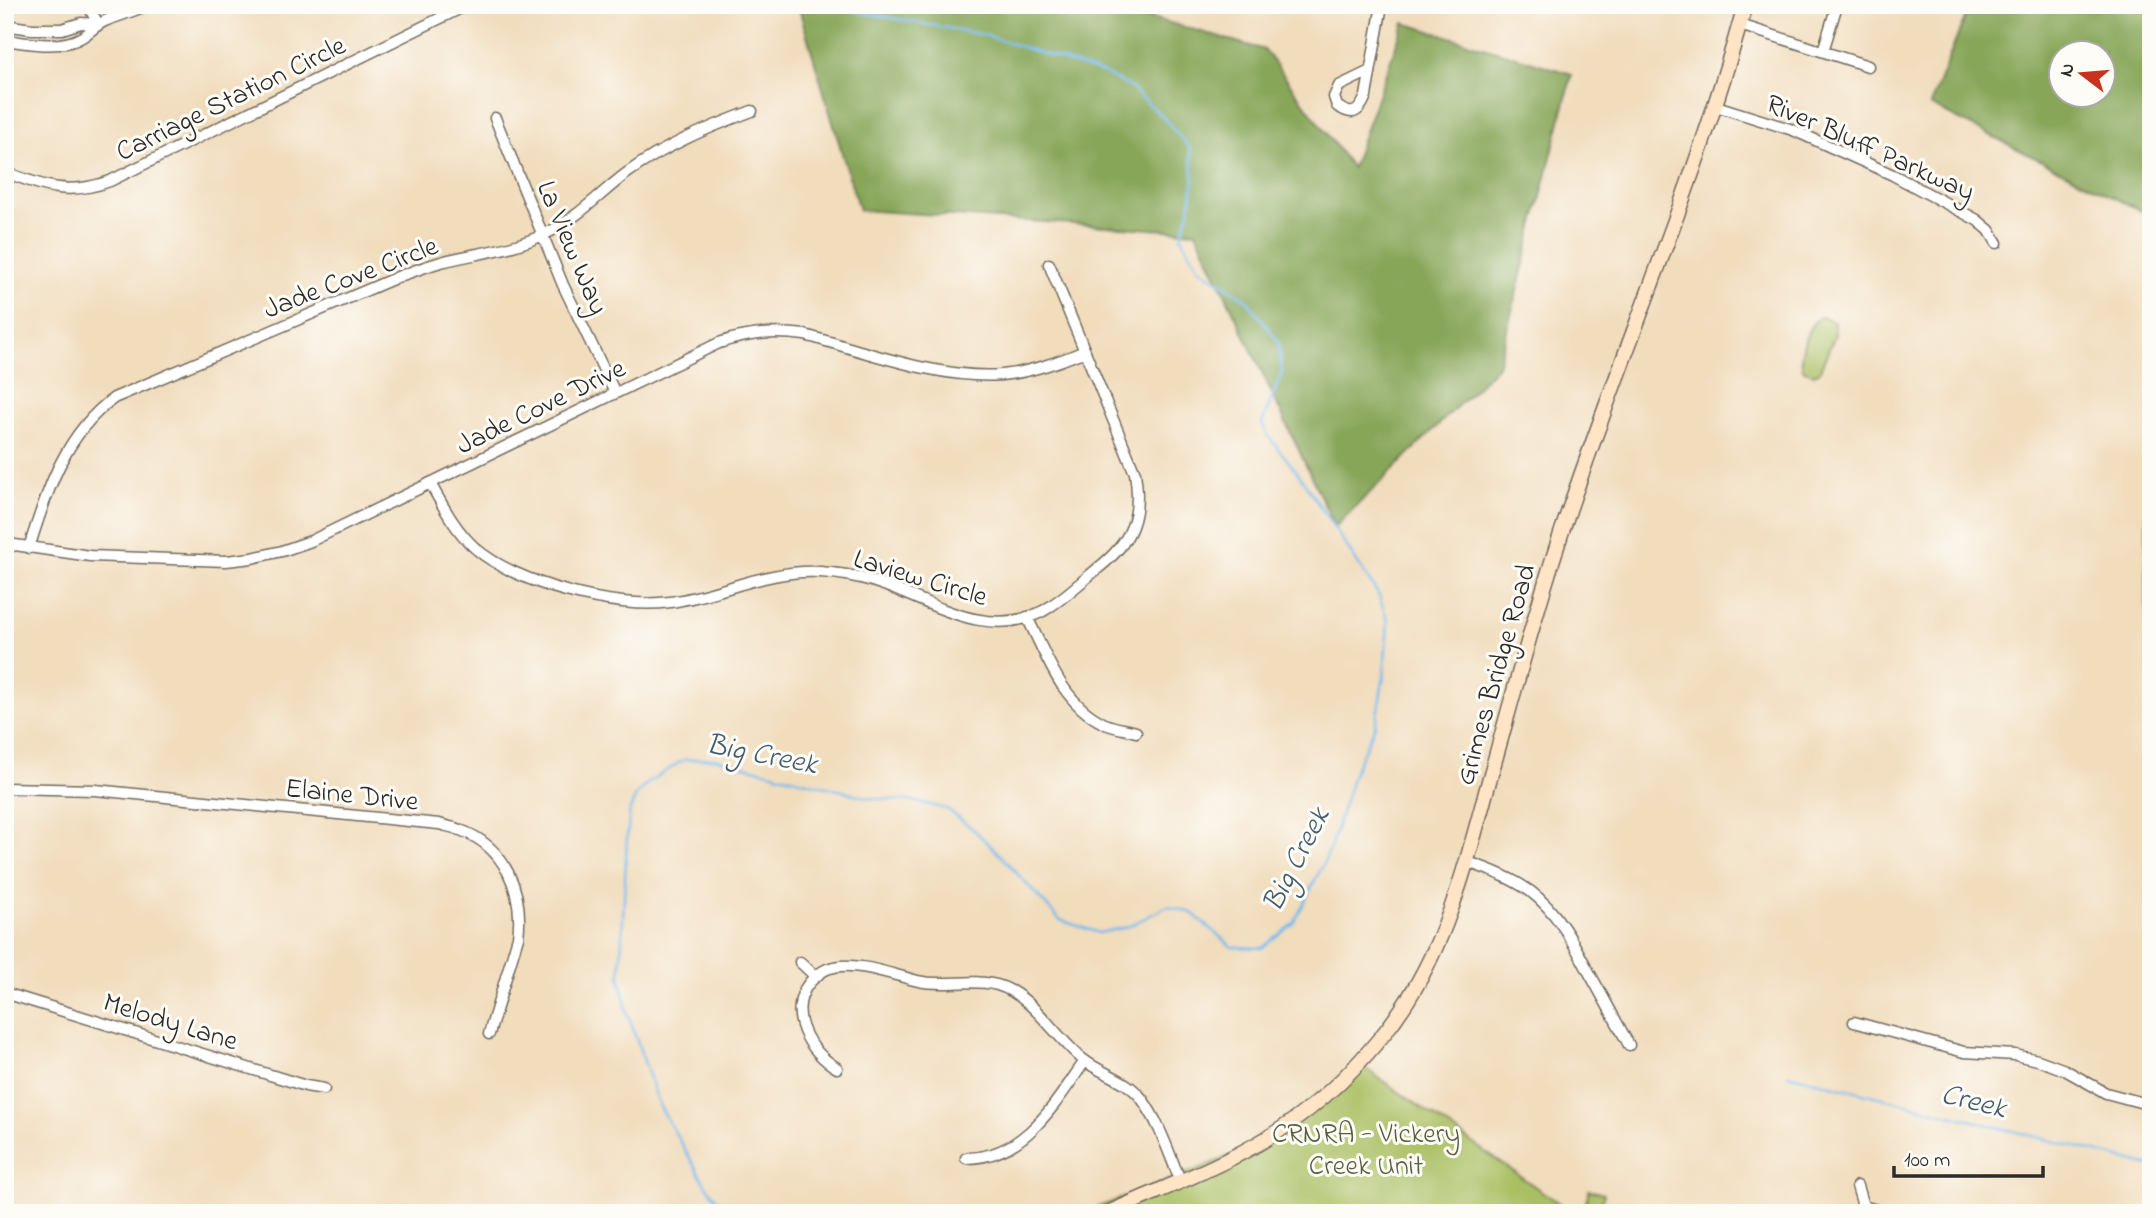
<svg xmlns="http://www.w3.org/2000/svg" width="2156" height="1218" font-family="'Indie Flower',sans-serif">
<rect width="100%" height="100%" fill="#fdfcf7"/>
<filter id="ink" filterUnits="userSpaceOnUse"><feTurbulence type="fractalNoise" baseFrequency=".0143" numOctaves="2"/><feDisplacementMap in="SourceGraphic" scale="14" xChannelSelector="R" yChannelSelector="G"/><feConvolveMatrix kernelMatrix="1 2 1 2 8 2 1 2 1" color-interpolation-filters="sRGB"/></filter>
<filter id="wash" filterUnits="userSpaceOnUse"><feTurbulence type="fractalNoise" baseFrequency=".00686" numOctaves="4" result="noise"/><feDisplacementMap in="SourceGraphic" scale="28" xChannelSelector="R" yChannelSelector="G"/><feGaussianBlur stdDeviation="1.57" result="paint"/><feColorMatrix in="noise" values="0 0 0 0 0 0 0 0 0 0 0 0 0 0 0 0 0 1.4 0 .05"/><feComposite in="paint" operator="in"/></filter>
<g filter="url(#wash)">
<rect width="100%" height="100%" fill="#f1dcbc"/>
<g fill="#aabf63" stroke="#6a7547" stroke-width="2">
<path d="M1821,317L1827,318L1834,323L1835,335L1819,372L1814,374L1804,371C1797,358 1807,323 1821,317Z"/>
<polygon points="1363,1067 1573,1213 1083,1213 1199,1169 1283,1133"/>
<polygon points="1589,1190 1604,1194 1599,1213 1583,1213"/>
</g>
<g fill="#87a659" stroke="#596842" stroke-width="2" fill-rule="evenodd">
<polygon points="798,5 1107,5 1265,50 1352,168 1404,23 1572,74 1498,366 1335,527 1196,232 859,210"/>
<path d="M1970,5H2151V216L1930,105ZM2062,52H2104V94H2062Z"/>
<polygon points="2151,446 2151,667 2147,652 2146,456"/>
</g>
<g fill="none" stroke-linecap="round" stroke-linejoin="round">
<g stroke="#73baeb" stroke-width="2.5">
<polyline points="1788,1074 2151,1166"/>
<polyline points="727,1213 705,1184 660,1107 627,1012 620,977 627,838 630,809 637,794 648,783 683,760 714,758 870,798 913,801 947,809 973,829 1002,857 1060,920 1099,933 1127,927 1168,906 1192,913 1232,947 1262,948 1294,923 1329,852 1354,772 1375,726 1384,676 1388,621 1378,594 1298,473 1268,436 1262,423 1282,373 1278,341 1248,301 1199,268 1181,237 1189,211 1194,180 1190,148 1162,116 1130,87 1103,73 985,35 854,11 837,5"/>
</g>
</g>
</g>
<g filter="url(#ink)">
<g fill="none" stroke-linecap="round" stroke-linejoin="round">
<defs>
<g id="street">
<polyline points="88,5 98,24"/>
<polyline points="5,25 32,29 62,29 81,23 98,24"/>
<polyline points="1740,25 1868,66"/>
<path d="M5,40C28,43 61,50 82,37C90,32 96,25 105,21C119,15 133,12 147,5"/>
<polyline points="1823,51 1837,5"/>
<path d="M1370,71L1339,86L1334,97L1337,106C1353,117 1359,113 1366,96L1382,5"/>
<polyline points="1716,106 1793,130 1893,175 1977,220 1989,230 1997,243"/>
<polyline points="495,118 563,285 615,393"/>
<path d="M5,172C44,187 69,196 110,181L467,5"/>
<path d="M430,483C443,506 455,530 475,548C516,584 616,610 670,602C721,595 767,569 820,572C837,573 855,576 872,581C927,598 984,642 1043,611C1062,600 1080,583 1097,569C1132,542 1142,516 1135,473L1049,264"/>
<path d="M29,548C46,493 65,433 114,398L400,276C414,271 427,266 441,262C476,253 512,250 545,234C577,219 599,194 627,173C666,145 707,128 752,111"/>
<path d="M5,549L15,545L90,556L226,561L252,558L282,551L311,541L719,343C748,333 774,331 805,335C864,351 941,380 1002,375C1031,372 1058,362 1085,351"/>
<path d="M1027,617C1047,657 1062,703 1103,723C1113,728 1125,729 1136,732"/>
<path d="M5,788L95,790L439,824C446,826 453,827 460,830C505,846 524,892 518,937L489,1034"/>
<path d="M1467,862C1489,869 1510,877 1530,891C1558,912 1574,944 1590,974C1603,997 1616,1021 1629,1045"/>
<polyline points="800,962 815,976"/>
<polyline points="5,993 306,1086 324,1089"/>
<polyline points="1854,1022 1964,1052 2015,1055 2038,1060 2065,1070 2106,1093 2151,1105"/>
<path d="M837,1068C809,1052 786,1013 809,983C815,977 822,970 830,968C854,960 893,975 918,981C944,987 971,978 997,985C1033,995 1056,1039 1085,1061C1104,1075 1127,1079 1142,1099C1159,1122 1169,1153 1180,1180"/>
<path d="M966,1158C1025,1158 1055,1103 1085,1061"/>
<polyline points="1863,1206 1887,1213"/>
<polyline points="1855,1213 1863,1206 1857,1186"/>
</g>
<path id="secondary" d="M1108,1213C1152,1193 1197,1176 1239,1154C1294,1126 1343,1084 1382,1036C1443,961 1464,872 1489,781C1512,700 1533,619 1559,540C1618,360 1695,188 1745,5"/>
</defs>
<use href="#street" stroke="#70695e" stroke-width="13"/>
<use href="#secondary" stroke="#70695e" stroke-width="17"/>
<use href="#street" stroke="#fff" stroke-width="10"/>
<use href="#secondary" stroke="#ffe4c6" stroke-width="14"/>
</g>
</g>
<g text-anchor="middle" stroke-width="6" stroke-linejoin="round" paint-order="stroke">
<g font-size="28" fill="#2b2b2b" stroke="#fdfcf7">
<text transform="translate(230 97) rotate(-26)" y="10">Carriage Station Circle</text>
<text transform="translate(1871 146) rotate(24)" y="10">River Bluff Parkway</text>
<text transform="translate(574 247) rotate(67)" y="10">La View Way</text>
<text transform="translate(350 276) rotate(-21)" y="10">Jade Cove Circle</text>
<text transform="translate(540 405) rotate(-26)" y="10">Jade Cove Drive</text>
<text transform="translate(921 576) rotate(17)" y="10">Laview Circle</text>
<text transform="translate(1494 674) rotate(-74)" y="10">Grimes Bridge Road</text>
<text transform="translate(352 793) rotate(6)" y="10">Elaine Drive</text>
<text transform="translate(171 1020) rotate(17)" y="10">Melody Lane</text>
</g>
<g font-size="28" fill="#575f3f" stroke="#fdfcf7">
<text x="1366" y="1142">CRNRA - Vickery<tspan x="1366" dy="32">Creek Unit</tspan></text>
</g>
<g font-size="30" font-style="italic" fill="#445d6e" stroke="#fdfcf7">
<text transform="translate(762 753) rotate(11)" y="10">Big Creek</text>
<text transform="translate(1295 859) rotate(-63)" y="10">Big Creek</text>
<text transform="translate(1974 1100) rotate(14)" y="10">Creek</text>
</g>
</g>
<rect width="2156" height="1218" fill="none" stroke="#fdfcf7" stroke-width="28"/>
<g transform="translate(2082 74) rotate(286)"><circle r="33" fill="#fdfcf7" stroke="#a9a8a5" stroke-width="2"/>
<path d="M0-5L12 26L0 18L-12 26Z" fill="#c8321e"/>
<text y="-10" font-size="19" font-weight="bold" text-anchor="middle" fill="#2b2b2b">N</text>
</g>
<path d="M1894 1166v10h149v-10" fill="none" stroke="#2b2b2b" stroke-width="3.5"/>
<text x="1904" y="1166" font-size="21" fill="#2b2b2b" stroke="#fdfcf7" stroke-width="5" paint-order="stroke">100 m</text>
</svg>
